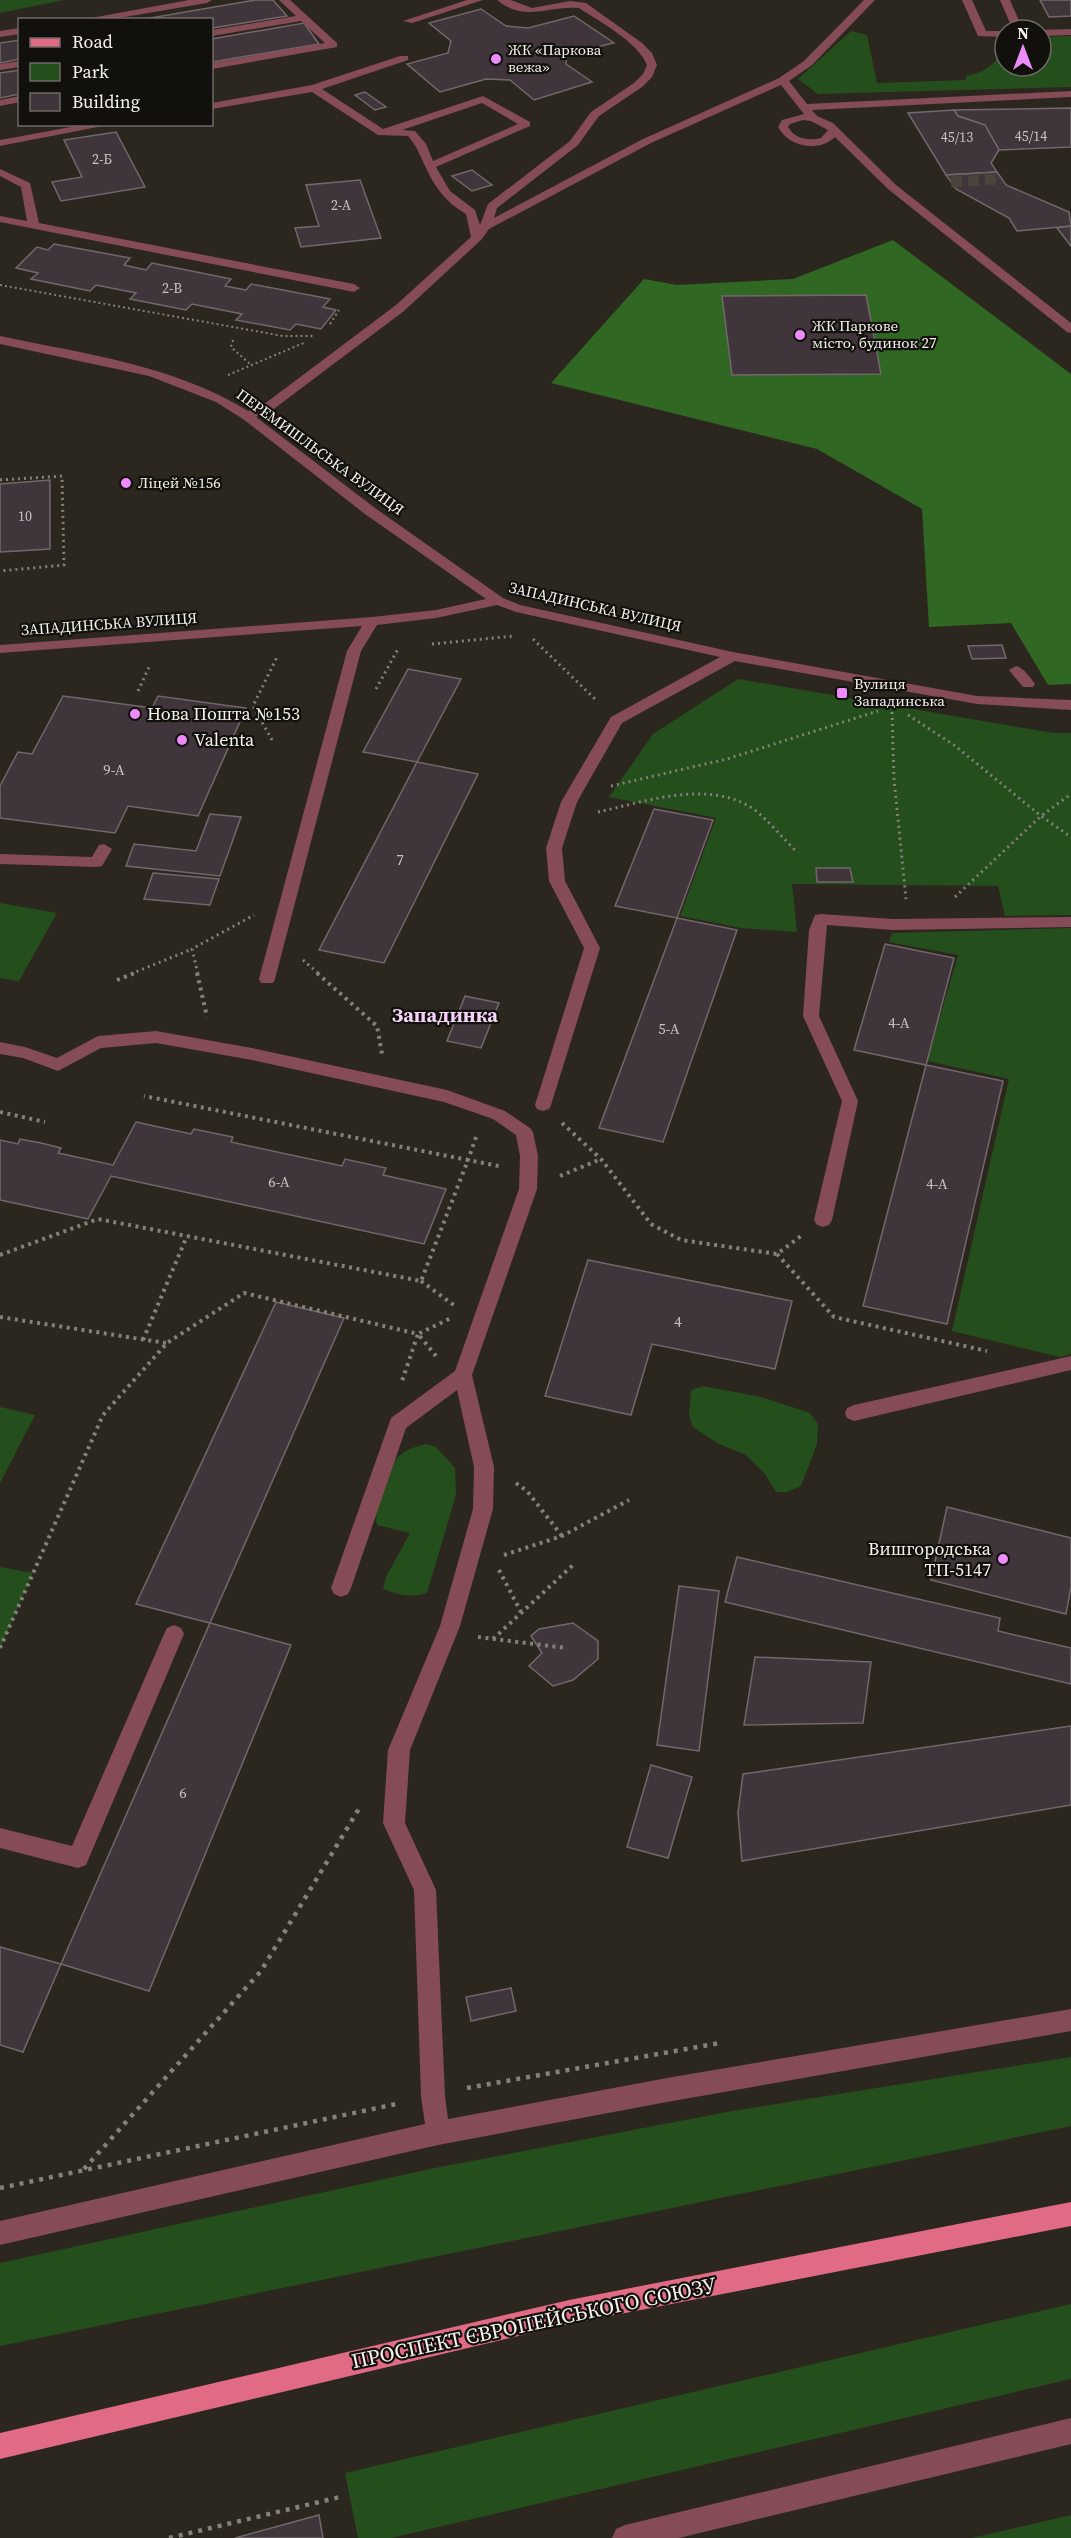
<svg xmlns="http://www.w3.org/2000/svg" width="1071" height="2538" font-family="'Source Serif 4',serif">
<rect width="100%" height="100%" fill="#2b271e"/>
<g fill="#254e1d">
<polygon points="0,0 64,0 0,13"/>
<path d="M851,31L867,35L877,83L966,80V76C980,73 990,69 999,56C996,47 995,43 1005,38V66H1041V37L1071,36V87L818,94L798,79Z"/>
<polygon points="738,679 1053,733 1071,733 1071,915 1005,916 998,886 792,884 797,932 741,928 680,916 716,818 609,797 653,734"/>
<polygon points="0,903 57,913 19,981 0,978"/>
<polygon points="1071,928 1071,1354 1060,1357 952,1331 1009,1079 927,1061 958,955 889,942 892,933"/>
<polygon points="703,1386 761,1397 810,1413 818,1424 817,1444 801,1486 787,1492 776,1492 765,1474 746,1455 717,1443 693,1427 689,1415 691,1390"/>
<polygon points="0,1407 35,1415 0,1483"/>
<path d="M426,1444L436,1447L455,1468L456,1495L427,1593C410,1598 399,1595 383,1589L386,1577L410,1533L377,1525C373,1510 385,1475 394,1462C401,1451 414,1447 426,1444Z"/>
<polygon points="0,1567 33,1573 0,1649"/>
<polygon points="1071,2057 1071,2126 0,2346 0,2263 430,2169 732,2111"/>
<polygon points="1071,2304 1071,2379 391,2538 358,2538 345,2473"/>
<polygon points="1071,2515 1071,2538 972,2538"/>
</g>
<polygon fill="#306823" points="893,240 1071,374 1071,684 1048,685 1011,623 929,627 922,509 817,449 551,383 644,279 677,285 793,279"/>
<g fill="#40353a" stroke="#73676c" stroke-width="1.5">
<polygon points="255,0 273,0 287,16 212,28 212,20 139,20"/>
<polygon points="1040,0 1071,0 1071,16 1049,17"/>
<polygon points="481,9 506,26 528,28 574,16 614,43 567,54 566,64 592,82 534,100 510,80 486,79 440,92 407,64 448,53 451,41 429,23"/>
<polygon points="304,23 319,44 212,62 212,39"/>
<polygon points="20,40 20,59 0,63 0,43"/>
<polygon points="20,70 20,94 0,98 0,73"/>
<polygon points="365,92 386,107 375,110 355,95"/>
<polygon points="1071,108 1071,147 999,150 985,125 958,116 954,110"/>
<polygon points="954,110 958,116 985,125 999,150 991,163 997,172 946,175 908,113"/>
<polygon points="116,132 145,187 61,201 52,182 82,177 64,140"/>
<polygon points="472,170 492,185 472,191 452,176"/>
<polygon points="997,172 1006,185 1069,212 1071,226 1017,231 1009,218 956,189 946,175"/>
<polygon points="360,180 381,238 301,247 295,228 319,226 306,185"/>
<polygon points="1071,226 1071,246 1057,228"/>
<polygon points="54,244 130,258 124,265 146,270 152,263 231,279 225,286 246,290 251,284 330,299 323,307 336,310 321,329 296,324 290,330 236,320 242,314 192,304 186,310 130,299 136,293 96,285 90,291 31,279 38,273 16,268 37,247 48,250"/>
<polygon points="866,295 881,374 732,375 722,296"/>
<polygon points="50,480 50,549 0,552 0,484"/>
<polygon points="1002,645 1006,658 972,659 968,646"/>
<polygon points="408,669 461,679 417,762 363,752"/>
<polygon points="63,696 152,708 158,696 246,708 198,816 128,806 115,833 0,818 0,786 18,752 32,754"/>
<polygon points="417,762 478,774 384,963 319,950"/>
<polygon points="654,809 713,820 677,918 615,906"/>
<polygon points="210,814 241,817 220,876 126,866 134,844 196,851"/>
<polygon points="816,868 850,868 853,882 817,882"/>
<polygon points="153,873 219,879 210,905 144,899"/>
<polygon points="677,918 737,930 663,1142 599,1128"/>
<polygon points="885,944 954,958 926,1065 854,1050"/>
<polygon points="465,996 499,1003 481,1048 447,1041"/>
<polygon points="926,1065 1003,1081 947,1324 863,1306"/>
<polygon points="136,1122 191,1134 194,1129 233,1137 231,1142 342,1166 345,1159 386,1168 383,1175 446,1189 424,1244 111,1176 88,1219 0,1200 0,1140 18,1144 20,1139 41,1143 61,1148 58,1153 113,1165"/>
<polygon points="588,1260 792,1301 775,1369 652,1344 631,1415 545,1396"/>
<polygon points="276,1302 344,1318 210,1623 136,1604"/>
<polygon points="947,1507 1071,1538 1071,1587 1066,1614 931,1580"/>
<polygon points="737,1557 1000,1618 998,1631 1071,1648 1071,1684 725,1602"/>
<polygon points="679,1586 719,1591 699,1751 657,1745"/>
<polygon points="210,1623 291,1645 149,1991 61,1964"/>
<polygon points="573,1623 598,1641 598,1659 573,1680 553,1686 529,1666 542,1653 531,1636 539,1629"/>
<polygon points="755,1657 871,1662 863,1723 744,1725"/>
<polygon points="1071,1726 1071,1805 742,1861 738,1813 743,1774"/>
<polygon points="651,1765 692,1777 668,1858 627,1847"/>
<polygon points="0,1947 61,1964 23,2052 0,2045"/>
<polygon points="511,1988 516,2011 471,2021 466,1997"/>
<polygon points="319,2515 323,2538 235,2538"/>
</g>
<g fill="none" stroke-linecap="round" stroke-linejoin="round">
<polyline stroke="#49453d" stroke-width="11" stroke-dasharray="11 6" stroke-linecap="butt" points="951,182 1002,179"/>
<g stroke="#848179" stroke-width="2" stroke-dasharray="2 3" stroke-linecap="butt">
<polyline points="0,285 283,336 315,336"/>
<polyline points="330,324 339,310"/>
<polyline points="233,340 231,347 250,364"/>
<polyline points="228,375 306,342"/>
</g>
<g stroke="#848179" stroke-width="3" stroke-dasharray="2 4" stroke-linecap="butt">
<polyline points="0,480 62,476 64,565 0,571"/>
<polyline points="533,639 597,701"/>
<polyline points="432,644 514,636"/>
<polyline points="376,689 399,647"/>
<polyline points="138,691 150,665"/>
<polyline points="892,712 894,779 906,899"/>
<polyline points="908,715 954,745 1041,816 1071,837"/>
<polyline points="272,740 253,706 277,657"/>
<polyline points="611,786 727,759 878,711"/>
<path d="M598,812C644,802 702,781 747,805C766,816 781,837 797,852"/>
<polyline points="955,897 1041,816 1071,794"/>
<polyline points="303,960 319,974"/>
<polyline points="131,974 192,949"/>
<polyline points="198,974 192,949 254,915"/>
</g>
<g stroke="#848179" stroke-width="4" stroke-dasharray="3 4.5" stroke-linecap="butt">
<polyline points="197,973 207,1017"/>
<polyline points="317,973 377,1026 382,1054"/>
<polyline points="117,980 135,973"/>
<polyline points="0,1112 45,1122"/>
<polyline points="562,1123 601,1159 651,1224 681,1240 777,1254 801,1236"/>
<polyline points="476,1137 468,1160 499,1166"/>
<polyline points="560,1176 601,1159"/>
<polyline points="777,1254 834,1317 987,1351"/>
<polyline points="0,1255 98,1219 421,1281 468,1160 144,1096"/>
<polyline points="421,1281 455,1306"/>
<polyline points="0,1317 166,1343"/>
<polyline points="143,1340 187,1236"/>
<polyline points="436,1356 418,1334 451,1318"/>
<polyline points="516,1483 527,1491 562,1536"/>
<polyline points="504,1555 562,1536 629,1500"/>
<polyline points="499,1570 521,1612"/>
<polyline points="478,1637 566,1648"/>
<polyline points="493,1639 573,1565"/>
<polyline points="0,1648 103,1415 167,1343 244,1293 418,1334 402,1381"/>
</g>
<g stroke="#848179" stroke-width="4.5" stroke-dasharray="4 6" stroke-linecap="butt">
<polyline points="467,2088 720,2043"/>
<polyline points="84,2169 261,1971 360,1807"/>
<polyline points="0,2188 401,2103"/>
<polyline points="169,2538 340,2497"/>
</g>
<g fill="#854b56" fill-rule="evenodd">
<polygon points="189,0 212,0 207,3 107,20 80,20"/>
<polygon points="279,0 290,0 337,43 337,47 212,69 212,63 325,43 301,21 212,36 212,30 296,16"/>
<polygon points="467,0 483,0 412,23 403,21"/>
<path d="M497,0H511L532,8L570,1L586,3L642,43L652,53L657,65L652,77L642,87L599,116L578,145L497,208L494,218L643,139L779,78L804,61L864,0H875L812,65L789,81L807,104L1071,91V97L812,110L817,116L833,123L896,185L1071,323V333L1067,332L888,189L835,137C818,153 789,147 778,127L782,120L804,114L781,85L651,143L489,229L481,240L404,311L271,411L256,417L375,508L503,598L520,605L733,652L977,696L1071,700V710L977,704L735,661L622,723L577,802L562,848L565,881L600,948L551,1105L549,1109L543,1111L537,1109L535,1105L584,948L549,881L546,848L561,802L611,717L720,657L516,612L497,605L436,618L377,625L361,651L275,979L273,983H261L259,979L347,651L362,626L0,653V645L372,617L436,610L486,599L365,514L243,419L216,402L149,376L0,344V336C84,354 174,365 248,411L263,405L396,305L471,237L466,214C446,203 434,186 425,166C420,155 416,145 408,136L378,135L312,92L212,109V103L312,85L400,56H408V60L322,89L383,129L483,96L530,122V126L436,167L450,191L475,210L480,225L488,204L570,141L591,112L634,83L643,74L647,65C638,42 600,22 579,8C549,5 525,23 497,0ZM482,103L518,124L433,161L426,144L415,131L402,130ZM803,120L811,121L828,130L821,138C808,141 795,139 788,127L790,124Z"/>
<polygon points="962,0 972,0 986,31 1005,31 1005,37 978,36"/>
<polygon points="1000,0 1010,0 1023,30 1013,30"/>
<polygon points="20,28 20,34 0,37 0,31"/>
<polygon points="1071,29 1071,35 1041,36 1041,30"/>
<polygon points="20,61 20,67 0,70 0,64"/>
<polygon points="20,96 20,102 0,106 0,100"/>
<polygon points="87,124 113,124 0,146 0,140"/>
<polygon points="0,169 30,183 39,223 354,284 360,288 354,292 0,222 0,216 27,221 21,187 0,176"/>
<path d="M1016,666C1024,668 1030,677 1035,684L1033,687H1023L1009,670Z"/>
<polygon points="104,844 112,849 102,866 97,867 0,864 0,854 92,857 99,845"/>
<polygon points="821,914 893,919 1071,917 1071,927 893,930 827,925 819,1016 858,1101 832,1220 829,1225 823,1227 817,1225 814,1220 842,1101 803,1016 809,930 815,915"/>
<polygon points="156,1031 252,1048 447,1090 505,1111 530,1128 533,1132 538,1156 537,1189 472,1375 494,1467 493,1509 460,1626 410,1750 405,1823 436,1890 445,2096 448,2119 667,2078 1071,2009 1071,2031 667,2102 438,2145 0,2245 0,2221 425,2124 421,2096 414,1890 383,1823 388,1750 440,1626 473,1509 474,1467 457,1390 406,1428 351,1588 348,1594 341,1597 334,1594 331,1588 391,1418 455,1371 519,1189 520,1156 516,1135 493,1119 444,1102 252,1060 156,1043 101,1048 58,1071 23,1058 0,1054 0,1042 25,1047 57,1058 98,1036"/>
<polygon points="1071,1356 1071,1370 854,1421 847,1418 845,1413 847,1408 854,1405"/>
<polygon points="174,1625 181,1628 184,1634 86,1865 78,1868 0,1848 0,1828 72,1846 164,1634 167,1628"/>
<polygon points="1071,2418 1071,2444 679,2538 612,2538 616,2529 625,2525"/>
</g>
<polygon fill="#e16a85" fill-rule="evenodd" points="1071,2202 1071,2226 569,2324 0,2459 0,2433 569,2300"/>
</g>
<g fill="#ec8cfa" stroke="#12100c" stroke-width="2">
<circle cx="496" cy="59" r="6"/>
<circle cx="800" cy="335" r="6"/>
<circle cx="126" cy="483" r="6"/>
<rect x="836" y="687" width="12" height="12" rx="3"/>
<circle cx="135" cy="714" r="6"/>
<circle cx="182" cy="740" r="6"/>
<circle cx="1003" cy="1559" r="6"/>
</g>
<g text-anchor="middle" stroke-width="4.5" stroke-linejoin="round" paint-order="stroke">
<g font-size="14" fill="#c8c3c0">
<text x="1031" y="141">45/14</text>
<text x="957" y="142">45/13</text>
<text x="102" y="164">2-Б</text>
<text x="341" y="210">2-А</text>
<text x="172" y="293">2-В</text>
<text x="25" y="521">10</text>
</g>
<g font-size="15" fill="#f5f2ec" stroke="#12100c" text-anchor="start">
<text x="508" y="55">ЖК «Паркова<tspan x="508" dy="17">вежа»</tspan></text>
<text x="812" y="331">ЖК Паркове<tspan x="812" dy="17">місто, будинок 27</tspan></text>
<text x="138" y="488">Ліцей №156</text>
<text x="854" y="689">Вулиця<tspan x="854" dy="17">Западинська</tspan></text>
</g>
<g font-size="15" fill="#f5f2ec" stroke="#12100c">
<text transform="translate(320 452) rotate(36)" y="5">ПЕРЕМИШЛЬСЬКА ВУЛИЦЯ</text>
<text transform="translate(595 607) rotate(13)" y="5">ЗАПАДИНСЬКА ВУЛИЦЯ</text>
<text transform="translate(109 624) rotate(-4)" y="5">ЗАПАДИНСЬКА ВУЛИЦЯ</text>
</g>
<g font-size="15" fill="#c8c3c0">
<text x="114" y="775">9-А</text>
<text x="400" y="865">7</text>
<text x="899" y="1028">4-А</text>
<text x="669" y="1034">5-А</text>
<text x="279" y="1187">6-А</text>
<text x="937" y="1189">4-А</text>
<text x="678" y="1327">4</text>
<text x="183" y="1798">6</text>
</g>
<g font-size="18" fill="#f5f2ec" stroke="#12100c" text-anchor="start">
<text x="147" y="720">Нова Пошта №153</text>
<text x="194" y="746">Valenta</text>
<text x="991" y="1555" text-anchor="end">Вишгородська<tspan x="991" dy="21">ТП-5147</tspan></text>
</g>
<g font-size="20" font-weight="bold" fill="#f5d5fa" stroke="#12100c">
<text x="445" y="1022">Западинка</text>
</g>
<g font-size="21" fill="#f5f2ec" stroke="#12100c">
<text transform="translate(534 2323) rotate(-12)" y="7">ПРОСПЕКТ ЄВРОПЕЙСЬКОГО СОЮЗУ</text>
</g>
</g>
<rect x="18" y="18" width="195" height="108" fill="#12100c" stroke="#6d6a66" stroke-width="1.5"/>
<rect x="30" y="38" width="30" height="9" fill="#e16a85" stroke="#6d6a66" stroke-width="1.5"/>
<text x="72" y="48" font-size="18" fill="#f5f2ec">Road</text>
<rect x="30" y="63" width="30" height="18" fill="#254e1d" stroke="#6d6a66" stroke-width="1.5"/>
<text x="72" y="78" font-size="18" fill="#f5f2ec">Park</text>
<rect x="30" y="93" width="30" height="18" fill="#40353a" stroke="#6d6a66" stroke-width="1.5"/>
<text x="72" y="108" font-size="18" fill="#f5f2ec">Building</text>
<g transform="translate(1023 48)"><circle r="28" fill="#12100c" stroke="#6d6a66" stroke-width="1.5"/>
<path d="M0-4.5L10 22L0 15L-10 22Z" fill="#ec8cfa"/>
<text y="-9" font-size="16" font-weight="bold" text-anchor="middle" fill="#f5f2ec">N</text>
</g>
</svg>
